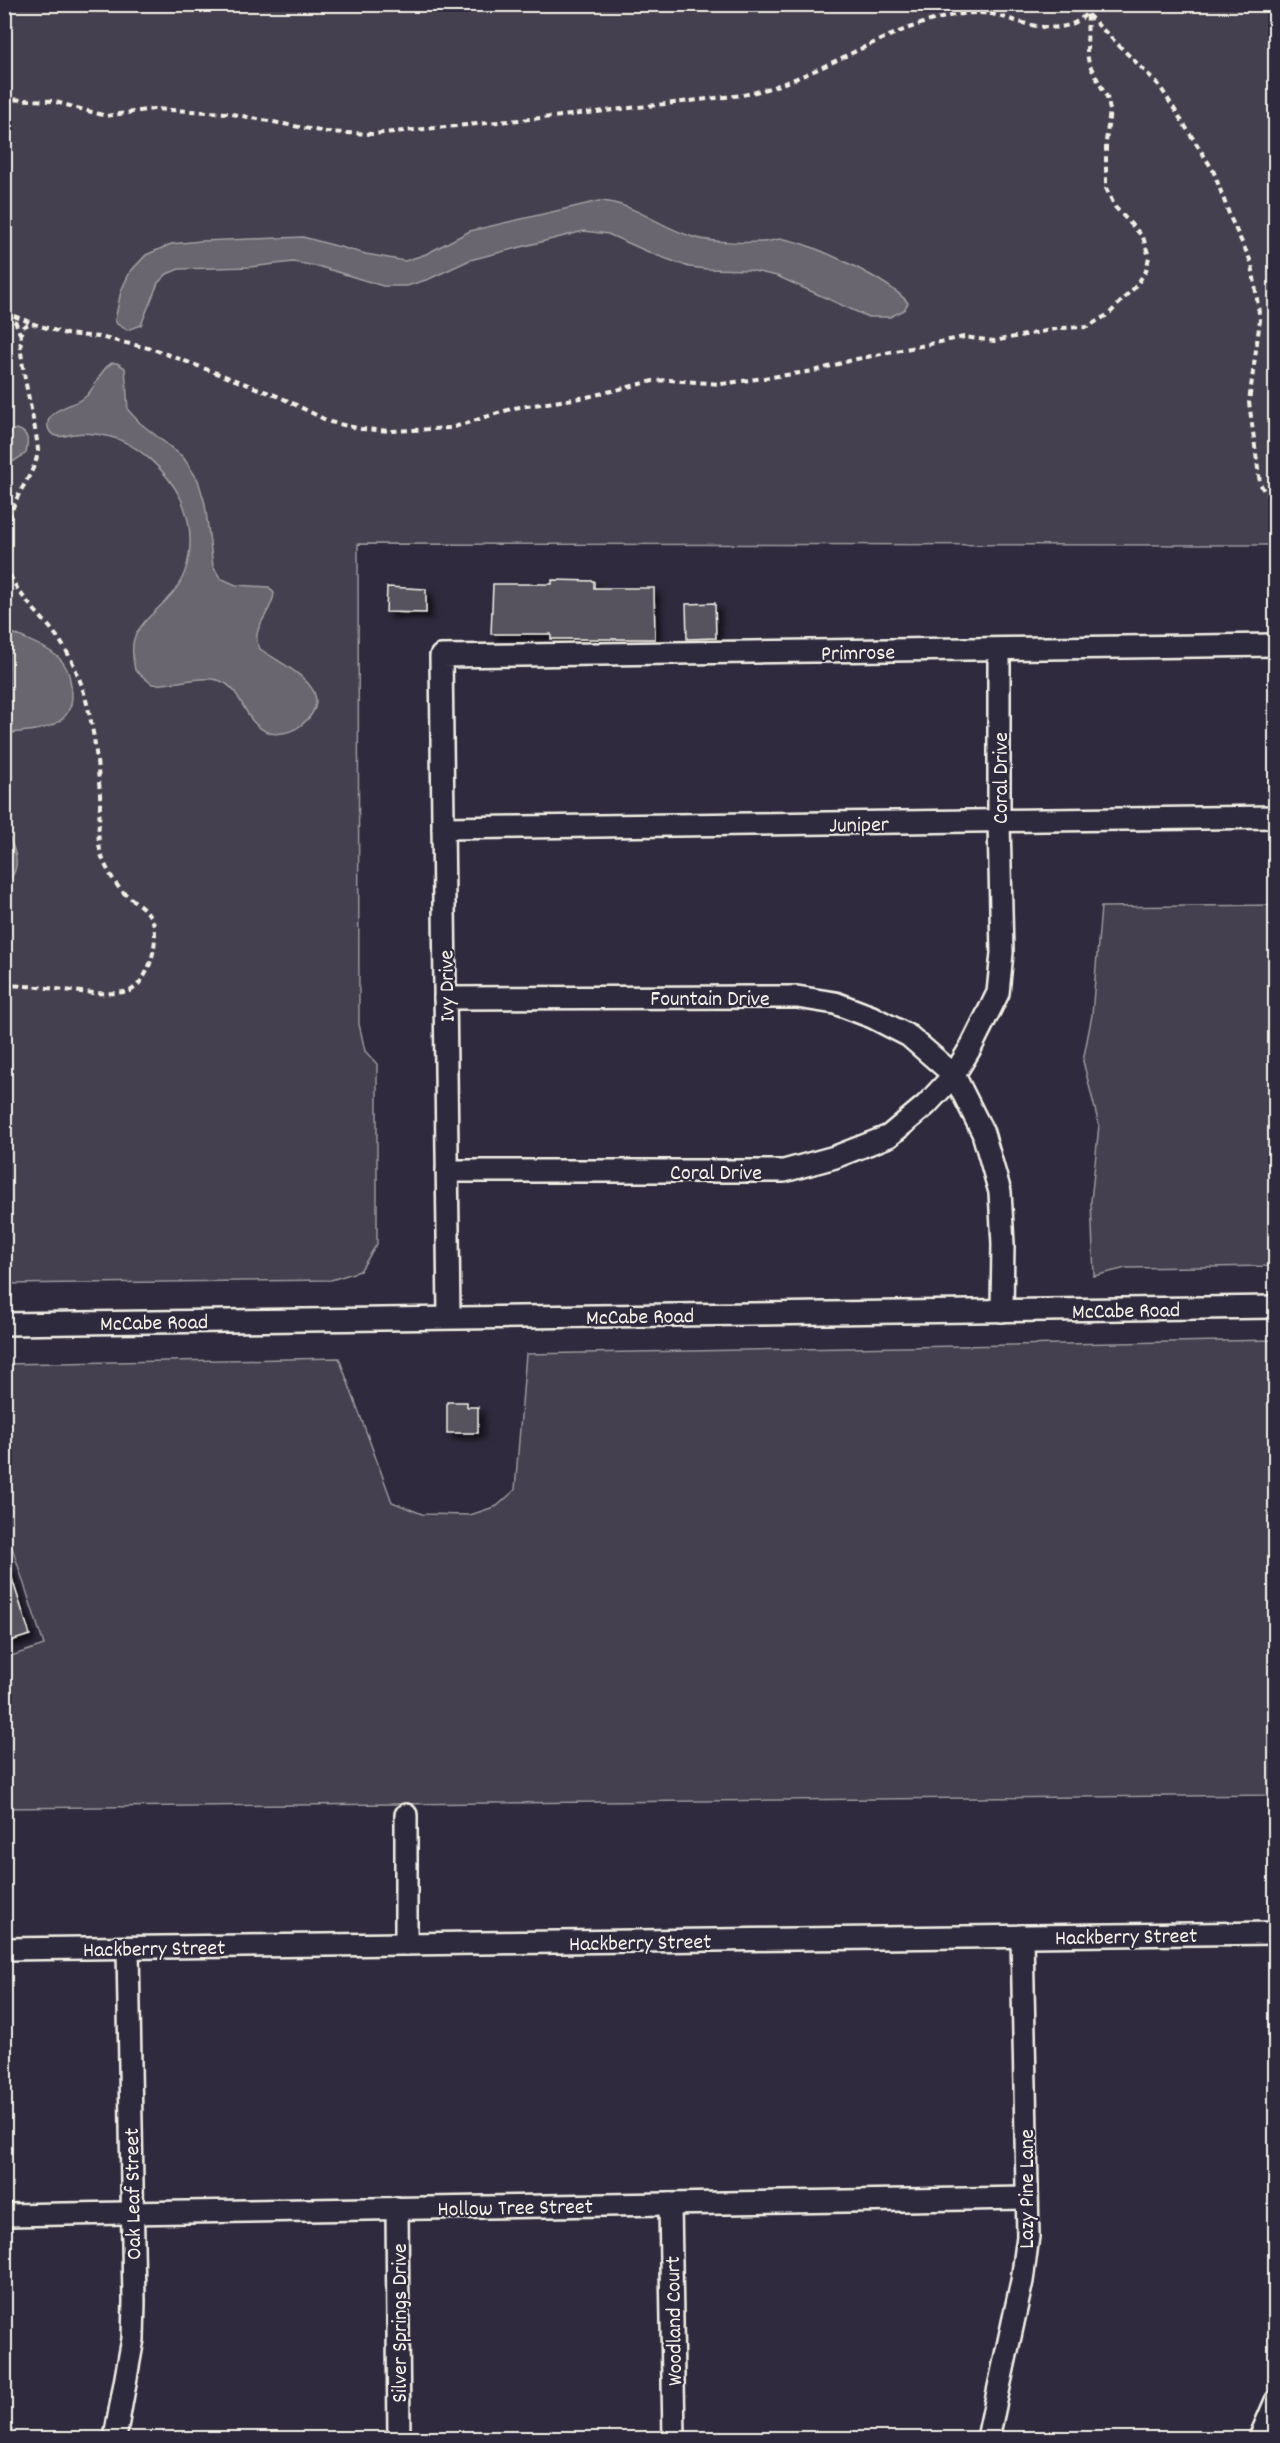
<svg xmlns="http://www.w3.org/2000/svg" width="1280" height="2443" font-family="Dekko,sans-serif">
<defs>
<filter id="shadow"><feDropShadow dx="5.5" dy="5.5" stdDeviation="3" flood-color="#0009"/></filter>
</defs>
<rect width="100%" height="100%" fill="#2f2a3d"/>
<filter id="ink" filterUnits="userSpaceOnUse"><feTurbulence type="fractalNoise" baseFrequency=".0167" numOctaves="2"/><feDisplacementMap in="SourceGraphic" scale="12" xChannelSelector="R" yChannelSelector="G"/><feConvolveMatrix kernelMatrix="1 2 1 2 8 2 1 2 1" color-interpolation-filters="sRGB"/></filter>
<g filter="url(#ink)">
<g fill="#454050" stroke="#9c989c" stroke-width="1.5">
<polygon points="4,5 1275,5 1275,545 358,544 359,1024 365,1051 377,1064 377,1244 360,1271 331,1280 5,1284"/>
<polygon points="1275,905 1275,1266 1126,1268 1094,1276 1091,1201 1099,1125 1083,1061 1092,1015 1101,907"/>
<polygon points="1275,1340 1275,1795 5,1808 5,1658 44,1645 5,1526 5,1364 339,1358 392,1502 422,1514 470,1515 497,1506 515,1490 526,1354"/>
</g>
<g fill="#6a6670" stroke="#a19ea0" stroke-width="1.5">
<path d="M599,201C634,202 663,230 697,238C712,242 744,243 760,242C768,242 776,239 783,239C810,242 893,282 908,303L904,310L890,317H868L777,276L749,270L707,269L689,267L653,254L608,234L584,231L470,260L429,279L407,286H383L321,267L293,262L250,267L179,269L167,274L158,283L141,325L127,330L117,324L115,320L121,291L130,272L146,255L171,244L201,241L303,237L366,254L405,261L426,254L470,231Z"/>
<path d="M112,363H117L125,368L128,410L140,423L183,457L198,480L205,504L213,566L220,578L236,585L269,587L274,593C273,613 248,629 260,649C286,667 344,692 300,726C292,732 279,735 270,733C240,724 245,682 212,679C192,677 172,686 152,684L135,670C133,660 131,649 134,639C140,622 158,610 169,597C194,571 195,531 181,499C168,472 137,442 107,436C97,434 85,432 75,434C69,434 63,438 57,436C52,435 49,432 48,427C45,409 73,406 84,398C96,389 99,370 112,363Z"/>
<path d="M17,429C30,433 28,442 26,453L5,467V432Z"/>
<path d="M5,629C22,639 43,644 58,657C67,665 70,674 71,686C79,729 36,731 5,733Z"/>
<path d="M5,828C14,847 25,868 5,884Z"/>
</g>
<g fill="#56525f" stroke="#f4f1e8" stroke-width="1.5" filter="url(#shadow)">
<polygon points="552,580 594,581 594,588 654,588 655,639 551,639 551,634 491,634 493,584 552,584"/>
<polygon points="387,587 426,589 426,613 386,612"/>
<polygon points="715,603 716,638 687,639 686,604"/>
<polygon points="447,1402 467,1402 467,1407 478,1407 478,1433 447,1433"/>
<polygon points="8,1566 30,1635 4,1643 4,1567"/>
</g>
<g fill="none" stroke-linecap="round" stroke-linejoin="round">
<defs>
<g id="minor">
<polyline points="443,828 1276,817"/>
<polyline points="445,998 797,997 835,1003 872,1017 909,1036 954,1075 983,1133 1000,1192 1003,1244 1002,1311"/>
<polyline points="447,1171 784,1171 835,1157 889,1136 926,1105 954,1075 971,1047 998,993 1002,953 999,822 999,649"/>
<polyline points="449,1317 441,656 1276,645"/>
<polyline points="4,1324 1276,1307"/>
<polyline points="406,1815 406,1944"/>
<polyline points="4,1949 1276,1933"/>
<polyline points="670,2204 674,2438"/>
<polyline points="397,2208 399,2438"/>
<polyline points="4,2215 1026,2198"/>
<polyline points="115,2438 133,2339 134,2301 128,1948"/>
<polyline points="988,2438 1022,2281 1028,2236 1022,1936"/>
<polyline points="1260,2438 1276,2401"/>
</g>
</defs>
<use href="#minor" stroke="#f4f1e8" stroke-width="26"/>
<g stroke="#f4f1e8" stroke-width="4" stroke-dasharray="6 4.5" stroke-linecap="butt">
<polyline points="1088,15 1159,85 1213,170 1231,219 1252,264 1260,320 1249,402 1260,483 1264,491 1276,502"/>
<path d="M4,99L52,101L106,116L153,109L227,113L325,132L372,134L562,116L742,95C816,81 879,29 955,15C967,13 980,12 992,14C1020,21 1062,41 1087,13"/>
<polyline points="4,312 32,323"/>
<polyline points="6,314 16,323 20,334"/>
<path d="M4,986C46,983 89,999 130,991C149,980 158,946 154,925C150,908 131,901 120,889C113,880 106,868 102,857C95,838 101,814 100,794C97,754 92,710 77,673C71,657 62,643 52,630C35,609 11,589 6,562C2,539 9,513 20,492C28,478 36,466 38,451C37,424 13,346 23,327L31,323L66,334L99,337L153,349L280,397L330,422L361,429L392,431L451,428L514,408L587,397L653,381L670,380L721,384L814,371L852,360L964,337L994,341L1061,328L1087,327L1109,314L1136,286L1146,271L1149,257L1143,237L1115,207L1106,188V142L1110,110L1107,97L1089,64L1087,53L1088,4"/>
</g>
<use href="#minor" stroke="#2f2a3d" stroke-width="21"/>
</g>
</g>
<g text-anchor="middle" stroke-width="4.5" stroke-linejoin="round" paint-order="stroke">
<g font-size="22" fill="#f4f1e8" stroke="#2f2a3d">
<text transform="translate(858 651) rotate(-1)" y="8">Primrose</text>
<text transform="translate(999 778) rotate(-90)" y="8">Coral Drive</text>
<text transform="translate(859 823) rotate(-1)" y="8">Juniper</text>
<text transform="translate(445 986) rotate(-91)" y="8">Ivy Drive</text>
<text x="710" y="1005">Fountain Drive</text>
<text x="716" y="1179">Coral Drive</text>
<text transform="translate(1126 1309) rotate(-1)" y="8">McCabe Road</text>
<text transform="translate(640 1315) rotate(-1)" y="8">McCabe Road</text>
<text transform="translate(154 1321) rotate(-1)" y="8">McCabe Road</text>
<text transform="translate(1126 1935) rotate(-1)" y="8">Hackberry Street</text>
<text transform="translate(640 1941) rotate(-1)" y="8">Hackberry Street</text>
<text transform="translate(154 1947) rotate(-1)" y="8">Hackberry Street</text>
<text transform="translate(1025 2189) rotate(-90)" y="8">Lazy Pine Lane</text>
<text transform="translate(131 2194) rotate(-91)" y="8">Oak Leaf Street</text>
<text transform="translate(515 2206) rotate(-1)" y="8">Hollow Tree Street</text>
<text transform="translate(672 2321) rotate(-91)" y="8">Woodland Court</text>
<text transform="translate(398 2323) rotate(-90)" y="8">Silver Springs Drive</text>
</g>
</g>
<rect width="1280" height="2443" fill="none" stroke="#2f2a3d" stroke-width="24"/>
<rect x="12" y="12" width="1256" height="2419" fill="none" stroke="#f4f1e8" stroke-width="2" filter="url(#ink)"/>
</svg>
